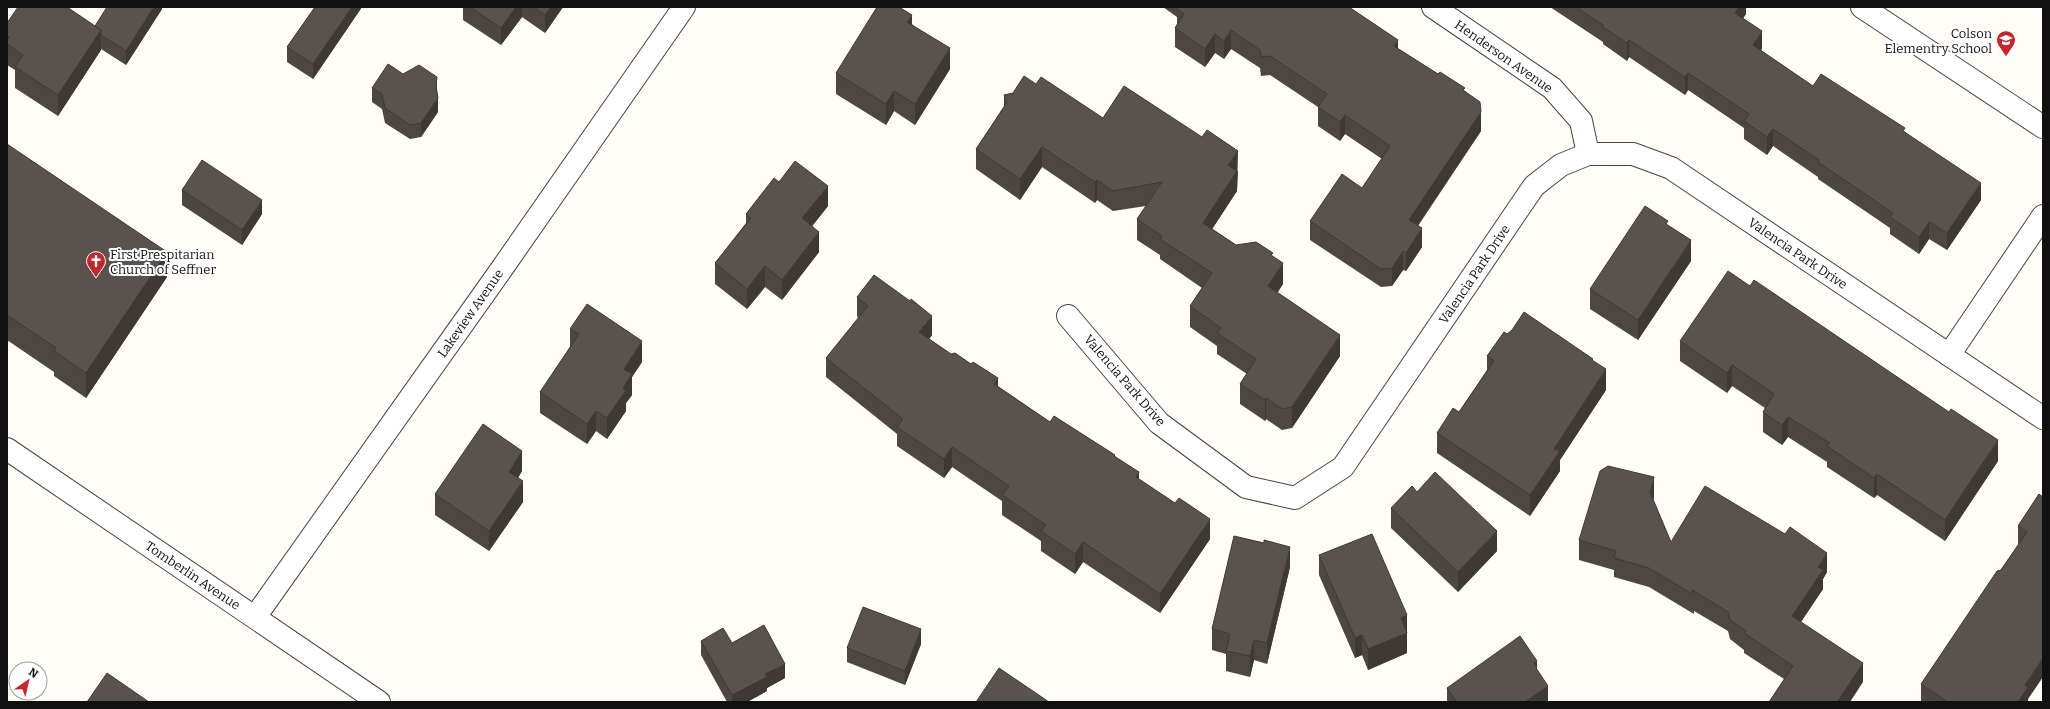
<svg xmlns="http://www.w3.org/2000/svg" width="2050" height="709" font-family="Bitter,serif">
<rect width="100%" height="100%" fill="#fffdf5"/>
<g fill="none" stroke-linecap="round" stroke-linejoin="round">
<defs>
<g id="minor">
<polyline points="1433,7 1552,88 1581,121 1588,154"/>
<polyline points="1862,7 2043,127"/>
<polyline points="1068,316 1159,423 1246,487 1295,498 1343,467 1534,186 1561,165 1588,154 1633,154 1671,168 2043,418"/>
<polyline points="1949,355 2043,216"/>
<polyline points="7,449 379,702"/>
<polyline points="255,617 503,267 684,7"/>
</g>
</defs>
<use href="#minor" stroke="#444" stroke-width="24"/>
<use href="#minor" stroke="#fff" stroke-width="22"/>
</g>
<g fill="#4d4742">
<polygon points="162,7 162,9 126,65 101,49 101,50 58,116 15,88 15,70 7,65 7,23 95,26"/>
<polygon points="315,7 362,7 313,79 287,62 287,47"/>
<polygon points="463,7 563,7 545,33 522,17 501,45 463,20"/>
<polygon points="1163,7 1349,7 1398,49 1465,91 1481,131 1418,226 1422,247 1406,271 1403,270 1392,286 1381,287 1310,240 1310,221 1362,188 1382,159 1345,134 1340,141 1318,126 1318,107 1270,75 1261,76 1260,68 1231,49 1224,59 1215,53 1205,67 1175,47 1175,28 1177,24 1177,17"/>
<polygon points="1550,7 1746,7 1746,14 1743,18 1762,48 1761,51 1813,86 1905,132 1981,200 1947,250 1929,239 1919,254 1890,234 1890,228 1818,179 1818,177 1773,146 1767,155 1744,139 1744,128 1688,90 1685,95 1629,57 1627,61 1603,44 1603,42"/>
<polygon points="912,24 950,69 915,125 894,111 886,125 836,94 836,73"/>
<polygon points="403,74 437,92 438,112 421,137 410,139 385,123 382,109 372,102 372,88"/>
<polygon points="1036,84 1103,118 1238,171 1237,191 1212,229 1236,245 1273,257 1283,284 1277,293 1340,356 1292,428 1282,430 1266,419 1265,421 1240,404 1240,384 1247,374 1217,354 1217,346 1190,327 1190,306 1202,288 1160,259 1160,255 1137,240 1137,219 1146,206 1113,211 1097,200 1095,203 1042,167 1020,200 976,169 976,149 1004,106 1004,95 1013,93"/>
<polygon points="7,144 167,277 86,398 54,376 54,372 7,340"/>
<polygon points="779,182 828,206 812,226 819,252 782,300 765,287 747,309 715,284 715,263 746,223 746,214"/>
<polygon points="182,190 262,214 242,245 182,205"/>
<polygon points="1691,261 1638,340 1590,309 1590,289"/>
<polygon points="857,297 932,335 929,339 1050,422 1115,456 1139,479 1210,539 1160,613 1083,562 1075,574 1041,551 1041,541 1002,515 1002,501 952,467 944,478 897,446 897,434 826,377 826,358 858,318 857,316"/>
<polygon points="570,329 642,362 632,377 632,395 626,403 626,411 607,439 596,431 587,444 540,413 540,392 570,347"/>
<polygon points="1507,334 1593,361 1606,390 1560,460 1560,471 1530,516 1437,453 1437,433 1459,412 1487,370 1487,356"/>
<polygon points="1680,341 1998,461 1945,541 1877,495 1874,498 1827,467 1827,462 1788,437 1782,445 1763,432 1763,412 1765,408 1732,386 1727,393 1680,361"/>
<polygon points="522,471 518,478 523,502 489,551 435,515 435,494"/>
<polygon points="1417,492 1497,551 1458,592 1391,528 1391,508"/>
<polygon points="2039,494 2028,702 1921,702 1921,684 2018,545 2018,526"/>
<polygon points="1654,497 1653,500 1671,542 1827,572 1823,579 1823,589 1801,622 1863,682 1784,679 1744,653 1744,650 1730,639 1728,631 1694,611 1694,614 1649,587 1614,577 1614,570 1579,560 1579,540"/>
<polygon points="1319,555 1407,615 1407,653 1368,670 1362,655 1355,658 1319,575"/>
<polygon points="1290,567 1267,664 1254,660 1250,677 1226,671 1226,654 1212,650 1212,629"/>
<polygon points="701,641 732,643 785,678 767,688 767,691 747,702 727,702 701,655"/>
<polygon points="921,644 905,685 847,662 847,648"/>
<polygon points="1537,670 1548,702 1447,702 1447,688"/>
</g>
<g fill="#3f3936">
<polygon points="154,7 162,7 162,9 126,65 126,51"/>
<polygon points="352,7 362,7 313,79 313,64"/>
<polygon points="516,7 522,7 522,17 501,45 501,28"/>
<polygon points="551,7 563,7 545,33 545,15"/>
<polygon points="1739,7 1746,7 1746,14 1735,30 1735,13"/>
<polygon points="912,15 912,36 907,22"/>
<polygon points="101,30 101,50 58,116 58,95"/>
<polygon points="1231,30 1231,49 1224,59 1224,41"/>
<polygon points="1762,31 1762,48 1753,63 1753,45"/>
<polygon points="1215,34 1215,53 1205,67 1205,49"/>
<polygon points="1398,40 1398,59 1394,46"/>
<polygon points="1629,40 1629,57 1627,61 1627,43"/>
<polygon points="950,48 950,69 915,125 915,104"/>
<polygon points="1688,73 1688,90 1685,95 1685,77"/>
<polygon points="437,77 437,91 436,101 436,86"/>
<polygon points="894,91 894,111 886,125 886,104"/>
<polygon points="438,98 438,112 421,137 421,123"/>
<polygon points="1481,112 1481,131 1409,238 1409,220"/>
<polygon points="1345,115 1345,134 1340,141 1340,122"/>
<polygon points="1773,129 1773,146 1767,155 1767,137"/>
<polygon points="1042,147 1042,167 1020,200 1020,179"/>
<polygon points="1238,151 1237,191 1203,243 1203,223 1228,165"/>
<polygon points="1097,180 1097,200 1095,203 1095,182"/>
<polygon points="1981,183 1981,200 1947,250 1947,233"/>
<polygon points="828,186 828,206 802,239 802,218"/>
<polygon points="262,200 262,214 242,245 242,230"/>
<polygon points="1929,222 1929,239 1919,254 1919,237"/>
<polygon points="1422,228 1422,247 1406,271 1406,253"/>
<polygon points="819,232 819,252 782,300 782,280"/>
<polygon points="1691,240 1691,261 1638,340 1638,320"/>
<polygon points="1403,251 1403,270 1392,286 1392,268"/>
<polygon points="167,252 167,277 86,398 86,373"/>
<polygon points="1283,263 1283,284 1268,307 1268,286"/>
<polygon points="765,266 765,287 747,309 747,289"/>
<polygon points="932,316 932,335 919,352 919,332"/>
<polygon points="1340,335 1340,356 1292,428 1292,407"/>
<polygon points="642,341 642,362 632,377 632,395 626,403 626,411 607,439 607,418 624,369"/>
<polygon points="1732,365 1732,386 1727,393 1727,373"/>
<polygon points="1606,369 1606,390 1560,460 1560,471 1530,516 1530,495 1554,449"/>
<polygon points="998,378 998,398 994,384"/>
<polygon points="1266,398 1266,419 1265,421 1265,400"/>
<polygon points="596,411 596,431 587,444 587,424"/>
<polygon points="1788,417 1788,437 1782,445 1782,425"/>
<polygon points="1998,440 1998,461 1945,541 1945,520"/>
<polygon points="952,447 952,467 944,478 944,459"/>
<polygon points="522,451 522,471 509,492 509,472"/>
<polygon points="1139,472 1139,492 1136,477"/>
<polygon points="1877,474 1877,495 1874,498 1874,478"/>
<polygon points="1654,477 1654,497 1650,511 1650,492"/>
<polygon points="523,481 523,502 489,551 489,531"/>
<polygon points="1210,519 1210,539 1160,613 1160,594"/>
<polygon points="1497,531 1497,551 1458,592 1458,572"/>
<polygon points="1083,542 1083,562 1075,574 1075,554"/>
<polygon points="1290,547 1290,567 1267,664 1267,643"/>
<polygon points="1827,553 1827,572 1823,579 1823,589 1792,635 1792,616 1818,567"/>
<polygon points="1407,615 1407,653 1368,670 1368,649 1401,618"/>
<polygon points="921,629 921,644 905,685 905,671"/>
<polygon points="1362,635 1362,655 1355,658 1355,638"/>
<polygon points="1254,640 1254,660 1250,677 1250,656"/>
<polygon points="2043,658 2043,677 2028,699 2028,702 2018,702 2025,685"/>
<polygon points="1537,661 1537,688 1534,663"/>
<polygon points="1863,663 1863,682 1850,702 1837,702"/>
<polygon points="785,664 785,678 767,688 767,691 747,702 732,702 732,695 765,674"/>
<polygon points="1548,686 1548,702 1525,702"/>
</g>
<g fill="#5a524d" stroke="#3f3936">
<polygon points="18,7 67,7 101,30 58,95 15,67 23,55 7,44 7,40 9,37 7,36 7,23"/>
<polygon points="107,7 154,7 126,51 101,35 101,30 95,26"/>
<polygon points="315,7 352,7 313,64 287,47"/>
<polygon points="470,7 516,7 501,28"/>
<polygon points="534,7 551,7 545,15"/>
<polygon points="877,7 899,7 912,15 907,22 950,48 915,104 894,91 886,104 836,73"/>
<polygon points="1178,7 1349,7 1398,40 1394,46 1438,74 1440,72 1465,88 1463,90 1480,102 1481,112 1409,220 1422,228 1406,253 1403,251 1392,268 1381,269 1310,221 1342,174 1362,188 1390,146 1345,115 1340,122 1318,107 1327,94 1270,56 1261,57 1260,50 1231,30 1224,41 1215,34 1205,49 1175,28 1184,14 1177,9"/>
<polygon points="1576,7 1739,7 1735,13 1762,31 1753,45 1813,86 1821,74 1905,128 1903,131 1981,183 1947,233 1929,222 1919,237 1890,217 1893,213 1818,162 1819,160 1773,129 1767,137 1744,121 1749,114 1688,73 1685,77 1629,40 1627,43 1603,27 1603,25"/>
<polygon points="388,64 403,74 419,65 437,77 436,86 438,98 421,123 410,125 385,108 382,94 372,88"/>
<polygon points="1024,76 1036,84 1041,77 1103,118 1124,86 1202,137 1207,130 1238,151 1228,165 1237,171 1203,223 1236,245 1256,242 1273,253 1271,255 1283,263 1268,286 1340,335 1292,407 1282,409 1266,398 1265,400 1240,384 1256,359 1217,333 1221,328 1190,306 1212,273 1160,239 1162,236 1137,219 1162,182 1113,191 1097,180 1095,182 1042,147 1020,179 976,149 1007,103 1004,95 1013,93"/>
<polygon points="7,144 167,252 86,373 54,351 56,348 7,315"/>
<polygon points="202,160 262,200 242,230 182,190"/>
<polygon points="795,161 828,186 802,218 819,232 782,280 765,266 747,289 715,263 751,218 746,214 774,178 779,182"/>
<polygon points="1645,206 1668,221 1666,224 1691,240 1638,320 1590,289"/>
<polygon points="1728,271 1750,286 1754,280 1949,412 1951,409 1998,440 1945,520 1877,474 1874,478 1827,446 1830,443 1788,417 1782,425 1763,412 1774,394 1732,365 1727,373 1680,341"/>
<polygon points="874,275 910,301 911,299 932,316 919,332 951,354 955,353 971,364 973,362 998,378 994,384 1050,422 1054,416 1115,455 1114,456 1139,472 1136,477 1175,503 1179,498 1210,519 1160,594 1083,542 1075,554 1041,531 1046,525 1002,495 1009,486 952,447 944,459 897,427 903,419 826,358 868,306 857,297"/>
<polygon points="587,304 642,341 624,369 632,374 623,388 626,390 607,418 596,411 587,424 540,392 579,334 570,329"/>
<polygon points="1524,312 1593,359 1592,360 1606,369 1554,449 1560,451 1530,495 1437,433 1453,408 1459,412 1494,361 1487,356 1504,332 1507,334 1512,330"/>
<polygon points="483,424 522,451 509,472 523,481 489,531 435,494"/>
<polygon points="1608,466 1654,477 1650,492 1671,542 1705,486 1785,534 1790,527 1827,553 1818,567 1823,570 1792,616 1863,663 1837,702 1769,702 1793,666 1744,633 1746,631 1730,620 1728,612 1692,590 1694,595 1649,568 1614,558 1616,551 1579,540 1600,471"/>
<polygon points="1435,472 1497,531 1458,572 1391,508 1412,486 1417,492"/>
<polygon points="2039,494 2043,497 2043,658 2025,685 2028,687 2018,702 1948,702 1921,684 1997,571 2001,570 2027,532 2018,526"/>
<polygon points="1372,534 1407,615 1401,618 1407,633 1368,649 1362,635 1355,638 1319,555"/>
<polygon points="1234,536 1264,543 1264,540 1290,547 1267,643 1254,640 1250,656 1226,651 1230,634 1212,629"/>
<polygon points="863,607 921,629 905,671 847,648"/>
<polygon points="764,625 785,664 765,674 767,677 732,695 701,641 723,628 732,643"/>
<polygon points="1520,636 1537,661 1534,663 1537,667 1536,668 1548,686 1525,702 1457,702 1447,688"/>
<polygon points="999,668 1049,702 976,702"/>
<polygon points="107,673 149,702 87,702"/>
</g>
<defs>
<symbol id="school-pin" viewBox="-11 -11 22 30"><path d="M0 17L-7.5 6A9.5 9.5 0 1 1 7.5 6Z" fill="#c4262e" stroke="#fff"/><path d="M0-5L7-2L0 1L-7-2ZM-4 1L0 2.5L4 1V4Q0 6-4 4Z" fill="#fff"/></symbol>
<symbol id="church-pin" viewBox="-11 -11 22 30"><path d="M0 17L-7.5 6A9.5 9.5 0 1 1 7.5 6Z" fill="#c4262e" stroke="#fff"/><path d="M-1.2-6h2.4v3.5h3.3v2.4h-3.3V6h-2.4V-.1h-3.3v-2.4h3.3Z" fill="#fff"/></symbol>
</defs>
<g fill-rule="evenodd">
<use href="#school-pin" x="1995" y="29" width="22" height="30"/>
<use href="#church-pin" x="85" y="250" width="22" height="30"/>
</g>
<g text-anchor="middle" stroke-width="4" stroke-linejoin="round" paint-order="stroke">
<g font-size="13" fill="#111" stroke="#fff" text-anchor="end">
<text x="1992" y="38">Colson<tspan x="1992" dy="15">Elementry School</tspan></text>
<text x="110" y="259" text-anchor="start">First Prespitarian<tspan x="110" dy="15">Church of Seffner</tspan></text>
</g>
<g font-size="13" fill="#111" stroke="#fff">
<text transform="translate(1504 56) rotate(35)" y="5">Henderson Avenue</text>
<text transform="translate(1798 253) rotate(34)" y="5">Valencia Park Drive</text>
<text transform="translate(1474 274) rotate(-56)" y="5">Valencia Park Drive</text>
<text transform="translate(470 313) rotate(-55)" y="5">Lakeview Avenue</text>
<text transform="translate(1125 380) rotate(49)" y="5">Valencia Park Drive</text>
<text transform="translate(193 575) rotate(34)" y="5">Tomberlin Avenue</text>
</g>
</g>
<rect width="2050" height="709" fill="none" stroke="#111111" stroke-width="16"/>
<g transform="translate(28 681) rotate(34)"><circle r="19" fill="#ffffff" stroke="#a0a0a0"/>
<path d="M0-3L7 15L0 10L-7 15Z" fill="#c4262e"/>
<text y="-6" font-size="11" font-weight="bold" text-anchor="middle" fill="#111111">N</text>
</g>
</svg>
